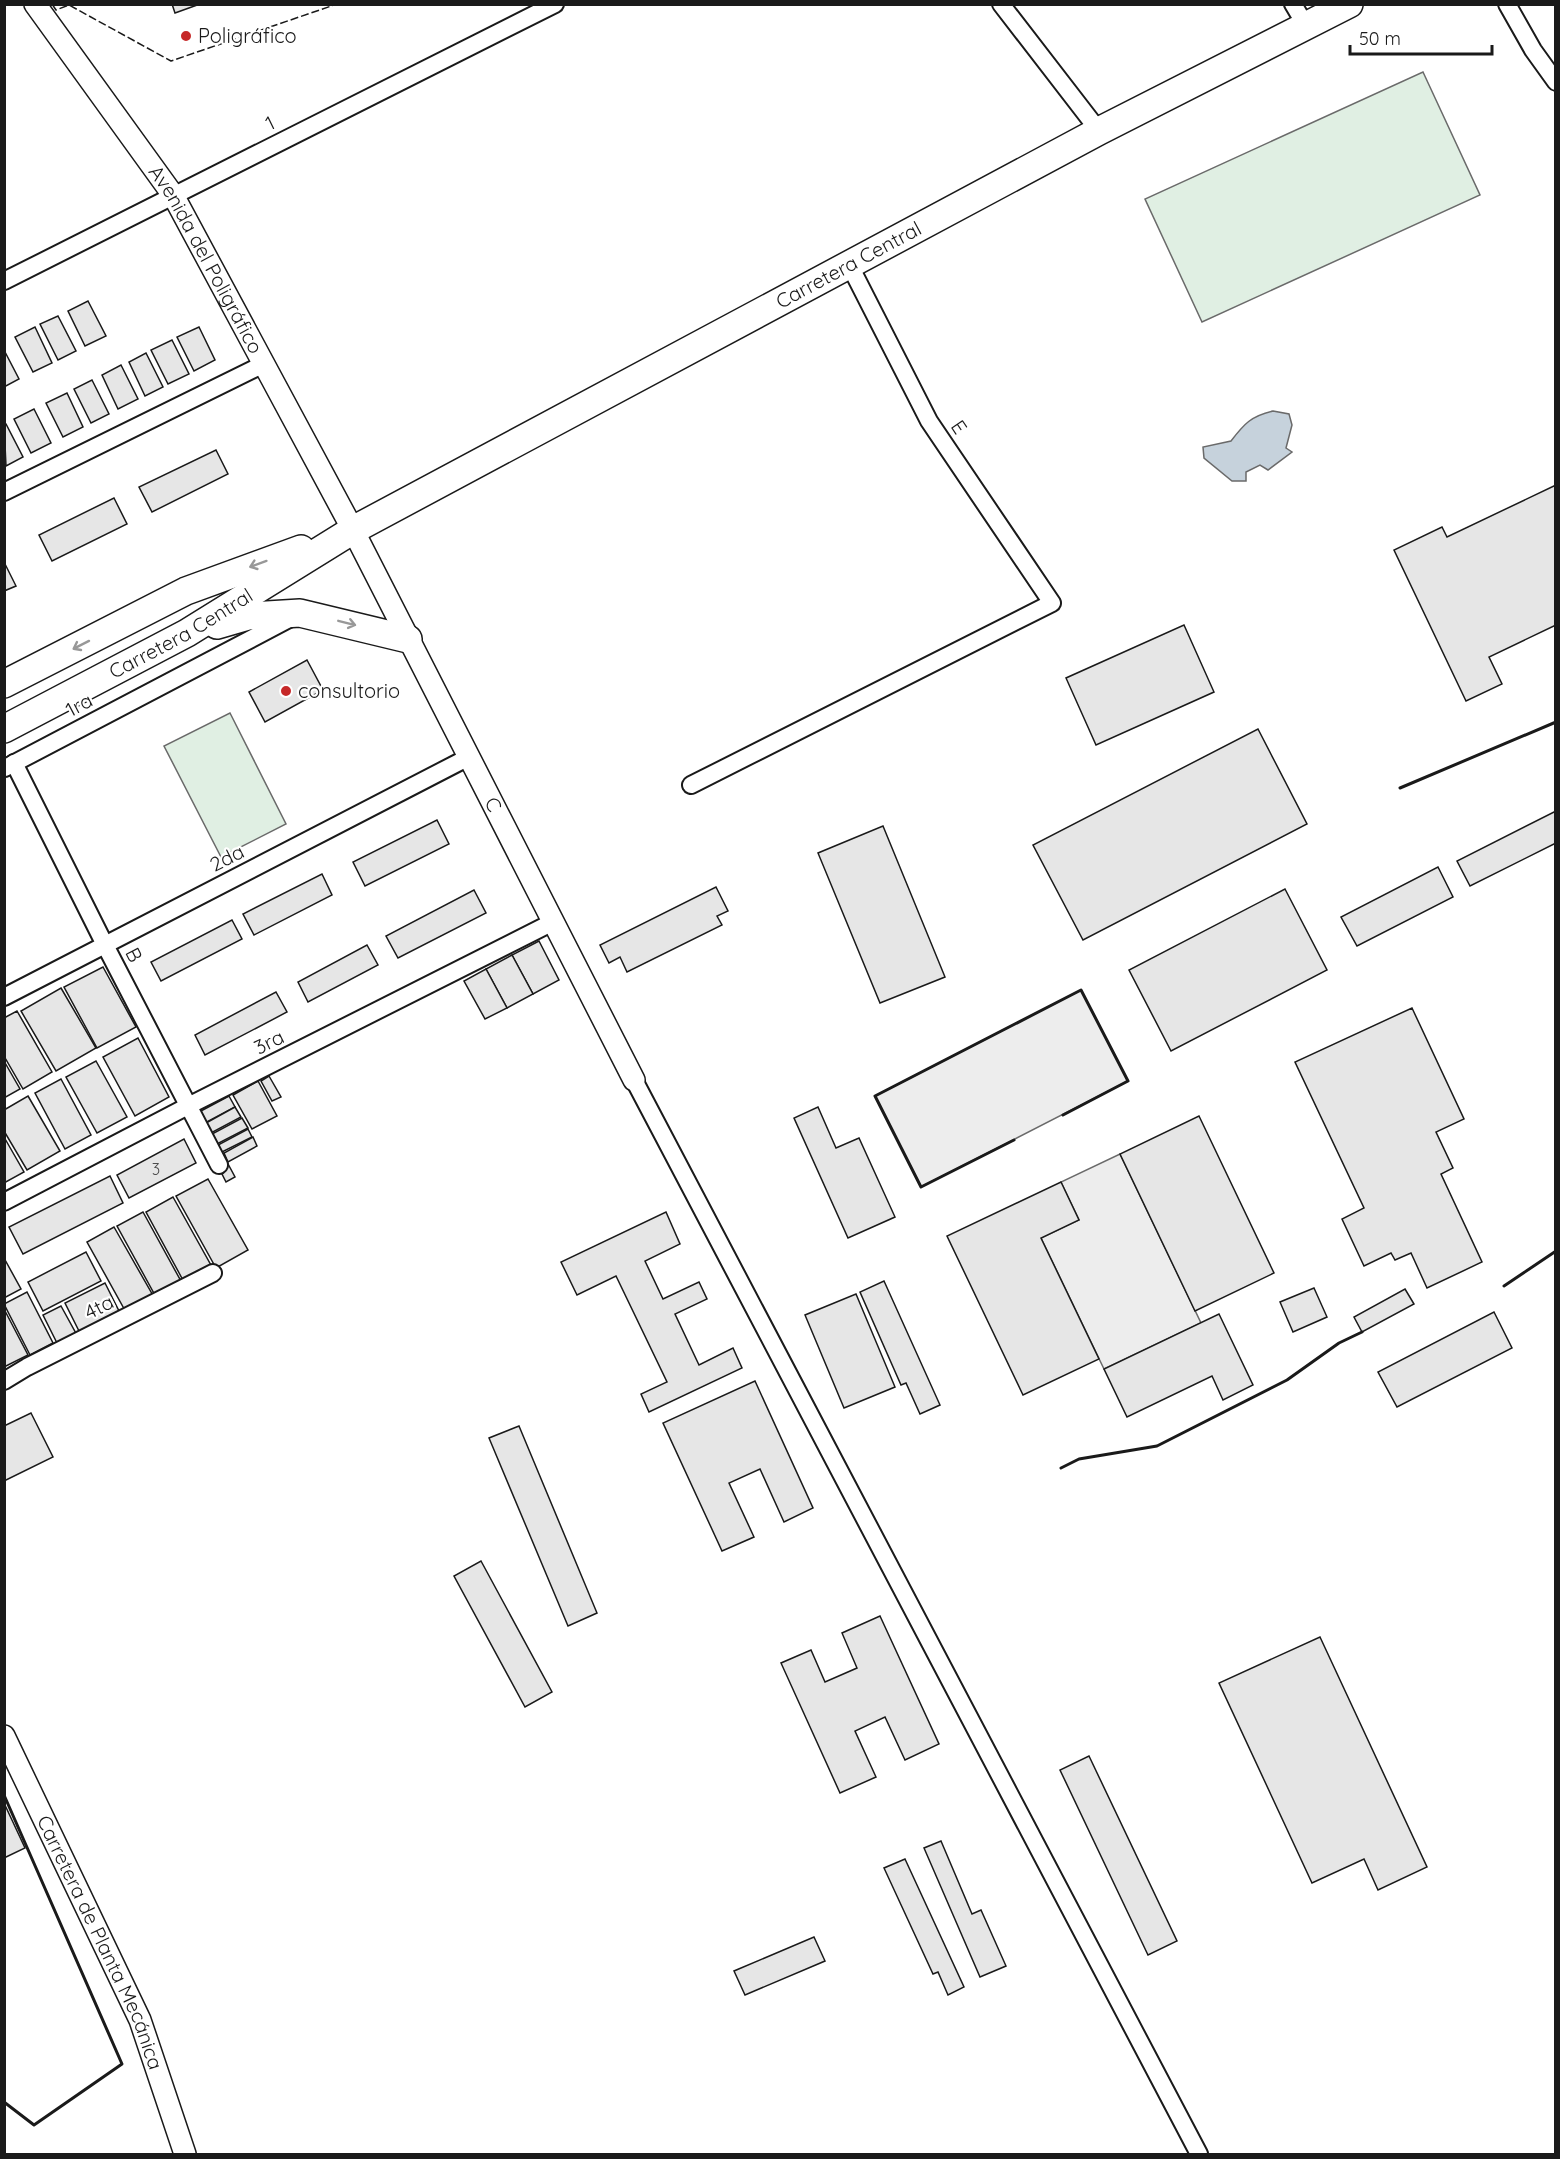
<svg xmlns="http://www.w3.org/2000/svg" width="1560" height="2159" font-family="Quicksand,sans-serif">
<rect width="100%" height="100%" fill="#fff"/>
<g fill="#e0efe3" stroke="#6a6a6a" stroke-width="1.5">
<polygon points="1423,72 1480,195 1202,322 1145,199"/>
<polygon points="230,713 286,824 221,857 164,746"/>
</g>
<g fill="#ededed" stroke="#6a6a6a" stroke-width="1.5">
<polygon points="1081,990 1128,1081 921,1187 875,1096"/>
<polygon points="1120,1154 1201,1323 1104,1369 1041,1238 1079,1220 1061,1182"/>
</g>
<path fill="#c6d2dc" stroke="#6a6a6a" stroke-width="1.5" d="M1273,411L1289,414L1292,425L1286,448L1292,452L1268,470L1260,465L1246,472V481H1232L1204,458L1203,447L1231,441C1244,424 1251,416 1273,411Z"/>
<g fill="#e6e6e6" stroke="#1a1a1a" stroke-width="1.5">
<polygon points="172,4 200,4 175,13"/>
<polygon points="88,301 106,336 85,346 68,311"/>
<polygon points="58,316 76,351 58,360 40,324"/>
<polygon points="35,327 52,363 33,372 15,337"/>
<polygon points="199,327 215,360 194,371 177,337"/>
<polygon points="172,340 189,374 168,384 151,350"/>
<polygon points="4,350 19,379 4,387"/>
<polygon points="146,353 163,387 145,396 129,362"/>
<polygon points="121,365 138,399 118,409 102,375"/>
<polygon points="92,380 109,414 91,423 74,389"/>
<polygon points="67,393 83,427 63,437 46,403"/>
<polygon points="34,409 51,443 31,453 14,419"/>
<polygon points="4,424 6,424 23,457 6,466"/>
<polygon points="216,450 228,474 152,512 139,487"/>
<polygon points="1556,485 1556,625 1489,657 1502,684 1466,701 1394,550 1442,527 1447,537"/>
<polygon points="114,498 127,524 52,561 39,535"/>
<polygon points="4,562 16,586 4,591"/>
<polygon points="1184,625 1214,692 1096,745 1066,678"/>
<polygon points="307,660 323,690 265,722 249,692"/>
<polygon points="1258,729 1307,824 1083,940 1033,845"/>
<polygon points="1556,811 1556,843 1470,886 1457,861"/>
<polygon points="437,820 449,844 365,886 353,862"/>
<polygon points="883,826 945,977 880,1003 818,853"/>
<polygon points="1438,867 1453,897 1357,946 1341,917"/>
<polygon points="322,874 332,895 254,935 243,914"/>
<polygon points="716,887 728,911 717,916 722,925 627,972 620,957 609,963 600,945"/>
<polygon points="1285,889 1327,970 1171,1051 1129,970"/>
<polygon points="474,890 486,913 398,958 386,936"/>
<polygon points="232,920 242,939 161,981 151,962"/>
<polygon points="539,941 559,980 533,994 512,955"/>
<polygon points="367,945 378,965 308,1002 298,982"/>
<polygon points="512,955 533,994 507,1008 486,969"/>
<polygon points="103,967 136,1027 97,1048 64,987"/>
<polygon points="486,969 507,1008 485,1019 464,981"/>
<polygon points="61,988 96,1048 56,1071 21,1011"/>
<polygon points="276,992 287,1012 205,1055 195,1035"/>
<polygon points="1412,1008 1464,1119 1436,1132 1453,1168 1441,1174 1482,1262 1427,1288 1411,1253 1395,1260 1391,1253 1364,1266 1342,1219 1364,1208 1295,1062"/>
<polygon points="17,1011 52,1072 23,1089 4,1056 4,1018"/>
<polygon points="138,1038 169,1097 135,1116 103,1057"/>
<polygon points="4,1061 20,1089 4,1098"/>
<polygon points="96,1061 127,1117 97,1133 66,1077"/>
<polygon points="269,1076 281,1097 272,1101 261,1081"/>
<polygon points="61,1079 91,1135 65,1149 35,1093"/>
<polygon points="258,1081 277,1116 252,1129 233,1095"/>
<polygon points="28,1096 60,1151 27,1170 4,1131 4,1110"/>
<polygon points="229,1096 235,1107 205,1123 199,1112"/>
<polygon points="235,1107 241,1117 211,1133 206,1123"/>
<polygon points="818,1107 836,1148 859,1138 895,1217 848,1238 794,1118"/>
<polygon points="1199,1116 1274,1273 1195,1311 1120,1154"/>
<polygon points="242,1118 248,1128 217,1144 212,1134"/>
<polygon points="248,1129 252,1137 222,1152 218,1145"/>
<polygon points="4,1137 24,1172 4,1183"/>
<polygon points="253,1137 257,1146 228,1162 224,1153"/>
<polygon points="184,1139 196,1163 129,1198 117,1175"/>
<polygon points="227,1162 235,1177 226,1182 218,1166"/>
<polygon points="110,1176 123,1203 23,1254 9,1227"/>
<polygon points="208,1179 248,1250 216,1268 176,1196"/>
<polygon points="1061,1182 1079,1220 1041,1238 1099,1359 1023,1395 947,1236"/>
<polygon points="173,1197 212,1267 184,1282 146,1212"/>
<polygon points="143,1212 182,1283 156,1297 117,1226"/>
<polygon points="666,1212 680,1244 645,1261 663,1299 699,1282 707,1299 675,1314 699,1365 733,1348 742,1368 649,1412 641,1394 667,1382 616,1276 577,1295 561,1262"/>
<polygon points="114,1227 155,1299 127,1314 87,1242"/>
<polygon points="86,1252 101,1281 43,1311 28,1282"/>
<polygon points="4,1258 21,1289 4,1298"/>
<polygon points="884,1281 940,1405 920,1414 906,1383 901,1385 860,1292"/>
<polygon points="105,1283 121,1315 81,1335 65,1303"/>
<polygon points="1314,1288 1327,1317 1293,1332 1280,1302"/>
<polygon points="1405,1289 1414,1304 1362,1332 1354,1317"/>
<polygon points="27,1292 53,1343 30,1355 4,1304"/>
<polygon points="856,1294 895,1387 844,1408 805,1315"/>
<polygon points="61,1306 78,1337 59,1347 43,1315"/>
<polygon points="4,1309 28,1355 4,1367"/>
<polygon points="1494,1312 1512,1348 1397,1407 1378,1372"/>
<polygon points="1219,1314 1253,1385 1223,1400 1212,1376 1127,1417 1104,1369"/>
<polygon points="755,1381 813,1508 784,1522 760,1469 729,1483 754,1537 722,1551 663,1423"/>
<polygon points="31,1413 53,1457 4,1481 4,1426"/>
<polygon points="519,1426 597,1613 568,1626 489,1438"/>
<polygon points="481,1561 552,1692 525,1707 454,1576"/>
<polygon points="880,1616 939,1744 905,1760 885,1717 855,1731 876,1777 840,1793 781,1663 811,1650 825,1682 857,1668 842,1633"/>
<polygon points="1320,1637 1427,1867 1378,1890 1364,1859 1312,1883 1219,1683"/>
<polygon points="1089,1756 1177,1941 1148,1955 1060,1770"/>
<polygon points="4,1803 25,1848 4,1858"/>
<polygon points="941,1841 972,1914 981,1910 1006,1966 980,1977 924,1848"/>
<polygon points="905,1859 964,1987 948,1995 938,1972 933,1974 884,1868"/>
<polygon points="814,1937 825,1961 745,1995 734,1971"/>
</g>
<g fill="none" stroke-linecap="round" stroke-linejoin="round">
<defs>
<g id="minor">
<polyline points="1001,4 1099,131"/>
<polyline points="1293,4 1306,26"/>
<polyline points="1507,4 1533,50 1556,82"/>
<polyline points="4,281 555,4"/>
<polyline points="4,492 264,364"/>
<polyline points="14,763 105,945 219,1165"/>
<polyline points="5,768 291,618"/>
<polyline points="691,785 1052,603 929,421 849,264"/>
<polyline points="4,997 469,757"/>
<polyline points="634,1080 1199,2154"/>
<polyline points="4,1202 188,1106 553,922"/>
<polyline points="4,1381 27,1367 213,1273"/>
</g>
<g id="tertiary">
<path id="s1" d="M35,4L173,195L353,530L634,1080"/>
<path id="s2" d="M4,1736L140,2020L185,2154"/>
</g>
<g id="primary">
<polyline points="217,625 248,616 300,613 408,639"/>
<polyline points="4,684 186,591 301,549"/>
<path id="s3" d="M4,729L187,633L353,530L1099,131L1349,4"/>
</g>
</defs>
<use href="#minor" stroke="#1a1a1a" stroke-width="20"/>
<use href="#tertiary" stroke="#1a1a1a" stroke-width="24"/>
<use href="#primary" stroke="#1a1a1a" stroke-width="30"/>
<use href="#minor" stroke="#fff" stroke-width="16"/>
<use href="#tertiary" stroke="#fff" stroke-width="21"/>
<use href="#primary" stroke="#fff" stroke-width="27"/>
<polyline stroke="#1a1a1a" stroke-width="1.5" stroke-dasharray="8 3" stroke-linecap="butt" points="52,4 56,10 69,5 171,61 337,4"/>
<g stroke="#1a1a1a" stroke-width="3">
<polyline points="1400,788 1556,722"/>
<polyline points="1014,1140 921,1187 875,1096 1081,990 1128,1081 1063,1115"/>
<polyline points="1504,1286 1556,1251"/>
<polyline points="1061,1468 1079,1459 1157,1446 1287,1380 1339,1343 1362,1332"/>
<polyline points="4,1795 122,2064 34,2125 4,2102"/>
</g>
</g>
<defs><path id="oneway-shaft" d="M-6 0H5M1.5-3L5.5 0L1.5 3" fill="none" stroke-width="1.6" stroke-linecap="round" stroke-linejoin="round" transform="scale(1.5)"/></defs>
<g stroke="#989898">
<use href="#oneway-shaft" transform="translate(258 564) rotate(160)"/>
<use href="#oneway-shaft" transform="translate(347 623) rotate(14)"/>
<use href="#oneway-shaft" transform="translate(81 645) rotate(153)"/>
</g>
<g fill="#c62828" stroke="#fff" stroke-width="2">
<circle cx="186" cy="36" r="6"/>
<circle cx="286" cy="691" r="6"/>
</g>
<g text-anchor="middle" stroke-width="4.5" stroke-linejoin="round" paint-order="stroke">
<g font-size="16" fill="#4d4d4d">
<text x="156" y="1175">3</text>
</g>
<g font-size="20" fill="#1a1a1a" stroke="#fff" text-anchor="start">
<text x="198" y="43">Poligráfico</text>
<text x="298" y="698">consultorio</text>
</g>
<g font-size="20" fill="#1a1a1a" stroke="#fff">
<text transform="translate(270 123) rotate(-26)" y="7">1</text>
<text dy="7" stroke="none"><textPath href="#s1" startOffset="308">Avenida del Poligráfico</textPath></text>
<text dy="7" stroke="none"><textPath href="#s3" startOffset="964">Carretera Central</textPath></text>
<text transform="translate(959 427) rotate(56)" y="7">E</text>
<text dy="7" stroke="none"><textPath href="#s3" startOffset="201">Carretera Central</textPath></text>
<text transform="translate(79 705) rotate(-28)" y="7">1ra</text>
<text dy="7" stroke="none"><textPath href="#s1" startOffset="924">C</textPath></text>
<text transform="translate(227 858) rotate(-27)" y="7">2da</text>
<text transform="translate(134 955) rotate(63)" y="7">B</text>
<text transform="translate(269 1042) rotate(-26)" y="7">3ra</text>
<text transform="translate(99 1307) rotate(-27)" y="7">4ta</text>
<text dy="7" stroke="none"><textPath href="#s2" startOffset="228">Carretera de Planta Mecánica</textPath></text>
</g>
</g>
<rect width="1560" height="2159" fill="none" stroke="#1a1a1a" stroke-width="12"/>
<path d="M1350 45v9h142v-9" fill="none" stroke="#1a1a1a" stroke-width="3"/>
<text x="1359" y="45" font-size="18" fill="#1a1a1a" stroke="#ffffff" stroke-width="4.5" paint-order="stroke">50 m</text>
</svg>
